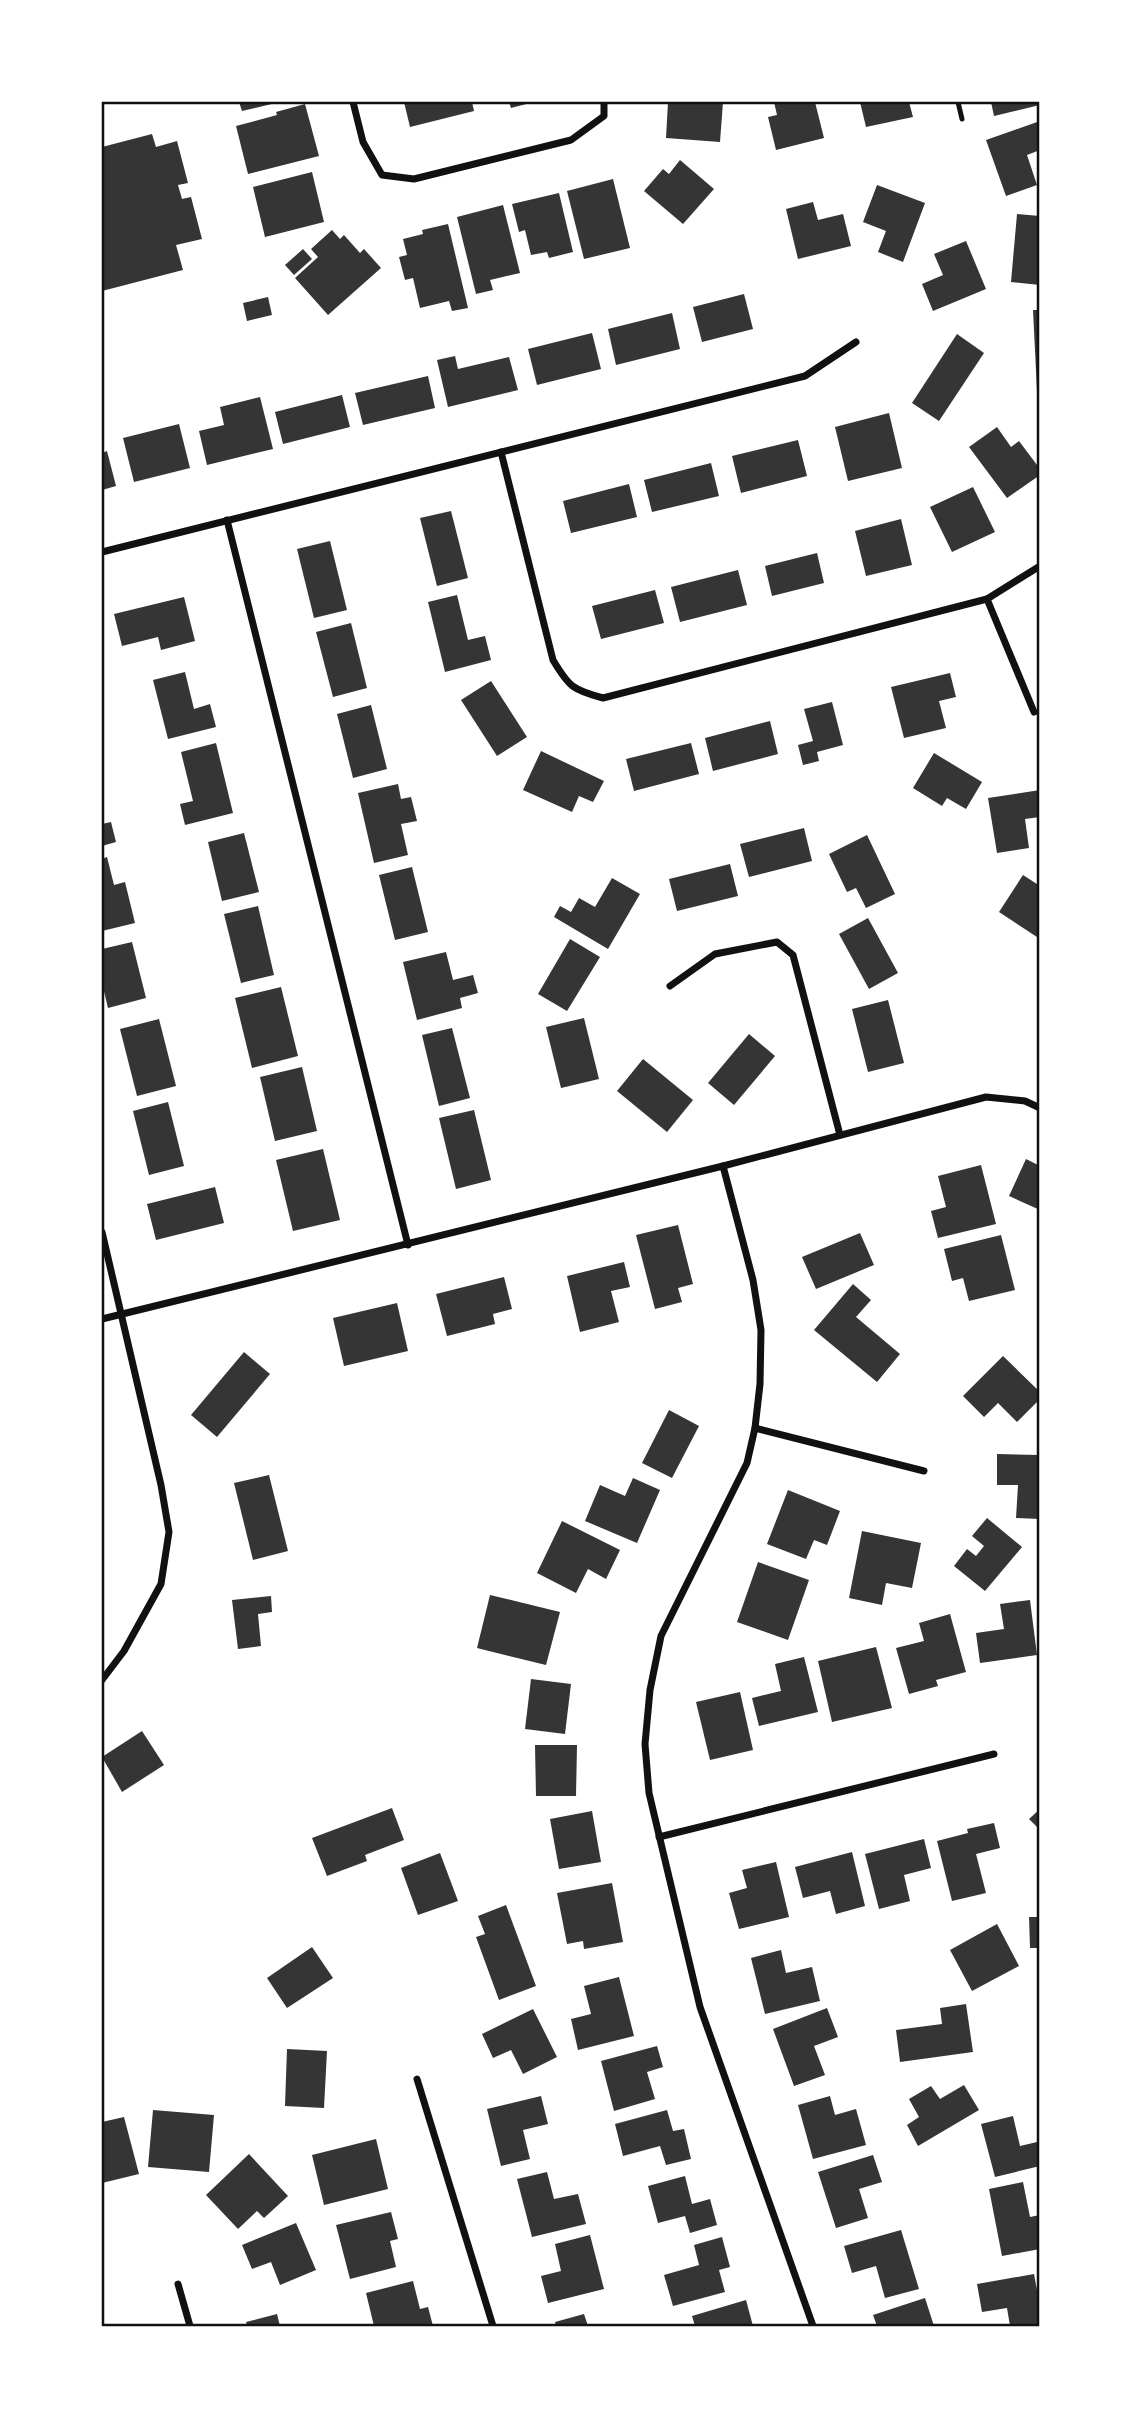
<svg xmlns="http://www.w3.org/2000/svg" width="1141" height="2428" font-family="Jost,sans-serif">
<rect width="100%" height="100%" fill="#fff"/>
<g fill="#353535">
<polygon points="239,102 276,102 276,103 242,111"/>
<polygon points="404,102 472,102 474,111 410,127"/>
<polygon points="509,102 534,102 511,108"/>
<polygon points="668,102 723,102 720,142 666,138"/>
<polygon points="774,102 815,102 824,138 776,150 768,117 777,115"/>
<polygon points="860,102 909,102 913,117 866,127"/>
<polygon points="991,102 1040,102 1040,105 994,116"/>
<polygon points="305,104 319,156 248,174 236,126 277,115 276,112"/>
<polygon points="1040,121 1040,150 1027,155 1037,185 1006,196 986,140"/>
<polygon points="152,134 156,147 177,141 188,183 178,185 182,199 191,197 202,239 176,245 183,270 102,291 102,147"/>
<polygon points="680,160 714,189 683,224 644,191 663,169 669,174"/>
<polygon points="312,172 324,222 265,237 253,187"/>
<polygon points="613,179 630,248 584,259 567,191"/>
<polygon points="877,185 925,203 903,262 878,252 886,231 863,222"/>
<polygon points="559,193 573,252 549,258 547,252 531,255 525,230 519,232 512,204"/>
<polygon points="813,202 818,220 843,214 851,246 798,259 786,209"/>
<polygon points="503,205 520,273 490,280 493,290 476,294 457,217"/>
<polygon points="1017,214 1040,216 1040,285 1011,282"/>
<polygon points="448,224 468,308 452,311 449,301 420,308 413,278 405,280 399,257 407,255 403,239 423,234 422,230"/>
<polygon points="332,230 340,239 344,235 360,253 364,249 381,268 328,315 295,278 318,257 311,249"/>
<polygon points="966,241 986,289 933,311 922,284 943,275 934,254"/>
<polygon points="303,249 312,259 294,275 285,265"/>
<polygon points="744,294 753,329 702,342 693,307"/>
<polygon points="268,297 272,315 247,321 243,303"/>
<polygon points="1033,310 1040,310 1040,391 1037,391"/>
<polygon points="672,313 680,349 616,365 608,329"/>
<polygon points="592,333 601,369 537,385 528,349"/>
<polygon points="957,334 984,353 939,421 912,403"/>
<polygon points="455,356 458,369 509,357 518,390 448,407 437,360"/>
<polygon points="428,376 435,408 363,425 355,393"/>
<polygon points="342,395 350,427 283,444 275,412"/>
<polygon points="260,397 273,449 207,465 199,431 224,425 220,407"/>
<polygon points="889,413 902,468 848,481 835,427"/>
<polygon points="179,424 190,468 134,482 123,438"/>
<polygon points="997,427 1011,447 1019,441 1040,469 1040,475 1007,498 969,447"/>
<polygon points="798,440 807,476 741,493 732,456"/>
<polygon points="107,451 116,486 102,490 102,453"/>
<polygon points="711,463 719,496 652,512 644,480"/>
<polygon points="629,484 637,517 571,533 563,501"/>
<polygon points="973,487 995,532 952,552 930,507"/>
<polygon points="451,511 468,578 437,586 420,518"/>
<polygon points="901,519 912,565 866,576 855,531"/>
<polygon points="330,541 347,610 314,618 297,549"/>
<polygon points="817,553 824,583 772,596 765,566"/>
<polygon points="738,570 747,605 680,622 671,587"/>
<polygon points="655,590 664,623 601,639 592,606"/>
<polygon points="457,595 468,640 485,636 491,660 445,672 428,602"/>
<polygon points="184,597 195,641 161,650 158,637 122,646 114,614"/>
<polygon points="351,623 367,688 333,697 316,632"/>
<polygon points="185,672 194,709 210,704 216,727 168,739 153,680"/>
<polygon points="950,673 956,697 939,701 946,728 904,738 891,687"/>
<polygon points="491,681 527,737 497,756 461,700"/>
<polygon points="832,702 843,745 817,752 819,761 803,765 798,745 813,741 804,709"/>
<polygon points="371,705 387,769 353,778 337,714"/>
<polygon points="770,721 778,754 713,771 705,738"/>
<polygon points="216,743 233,813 185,825 180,804 193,801 181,752"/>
<polygon points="691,743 699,774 634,791 626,759"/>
<polygon points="541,751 604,781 593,802 579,796 572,812 523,790"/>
<polygon points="934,753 982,782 966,809 947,798 942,806 913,788"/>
<polygon points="398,784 401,799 411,797 417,821 401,824 408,855 374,863 358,793"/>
<polygon points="1040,790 1040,817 1025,819 1029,848 997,853 988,798"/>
<polygon points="111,822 116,842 102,846 102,824"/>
<polygon points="804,828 812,861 749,877 740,844"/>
<polygon points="244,833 259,892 222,901 208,842"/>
<polygon points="867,835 895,894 866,908 856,888 847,892 829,854"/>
<polygon points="107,857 114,885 125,882 135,923 102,931 102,859"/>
<polygon points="730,864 738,896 677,911 669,879"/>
<polygon points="412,867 428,932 395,940 379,875"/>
<polygon points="1023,875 1040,886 1040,939 999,912"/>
<polygon points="612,878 640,894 608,949 554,917 560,906 571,912 579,898 595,907"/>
<polygon points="258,906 274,975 241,983 224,914"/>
<polygon points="868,918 898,973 869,989 839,934"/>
<polygon points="570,939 600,957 567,1011 538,994"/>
<polygon points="132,942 146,998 108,1008 102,983 102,949"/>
<polygon points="446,952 453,980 473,975 478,993 460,998 462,1008 417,1020 403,962"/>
<polygon points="281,987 298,1056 252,1068 235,998"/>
<polygon points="888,1000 904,1063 868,1072 852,1009"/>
<polygon points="584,1018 599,1079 561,1088 546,1027"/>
<polygon points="159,1019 176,1086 137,1096 120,1029"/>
<polygon points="452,1028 470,1098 439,1106 422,1035"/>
<polygon points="749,1034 775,1056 734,1105 708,1083"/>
<polygon points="643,1059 693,1100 667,1132 617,1091"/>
<polygon points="302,1067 317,1131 275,1141 260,1077"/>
<polygon points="168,1102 184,1166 149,1175 133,1111"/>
<polygon points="474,1110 491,1180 456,1189 439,1118"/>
<polygon points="323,1149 340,1220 293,1231 276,1160"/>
<polygon points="1026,1159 1040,1166 1040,1210 1009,1196"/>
<polygon points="981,1165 996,1224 938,1238 931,1211 946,1207 938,1176"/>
<polygon points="215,1187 224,1223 156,1240 147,1204"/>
<polygon points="678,1225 693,1284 678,1288 682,1302 655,1309 636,1235"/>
<polygon points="860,1233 874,1265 816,1289 802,1257"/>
<polygon points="1001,1235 1015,1290 969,1301 963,1278 952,1281 944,1249"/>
<polygon points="624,1262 630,1287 611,1291 619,1322 580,1332 567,1276"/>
<polygon points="504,1277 512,1309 493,1314 495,1324 447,1336 436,1294"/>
<polygon points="853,1284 871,1300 856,1317 900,1354 877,1382 814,1330"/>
<polygon points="397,1303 408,1351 344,1366 333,1318"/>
<polygon points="244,1352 270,1374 217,1437 191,1415"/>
<polygon points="1003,1356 1040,1392 1040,1399 1017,1422 998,1403 984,1417 963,1396"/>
<polygon points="669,1410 699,1426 672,1478 642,1463"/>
<polygon points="997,1454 1040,1455 1040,1519 1016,1518 1018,1485 997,1485"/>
<polygon points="269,1475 288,1551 253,1560 234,1483"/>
<polygon points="633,1478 660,1490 637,1543 585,1521 600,1485 625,1496"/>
<polygon points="788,1490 840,1511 827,1545 814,1540 806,1559 767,1544"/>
<polygon points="987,1518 1022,1547 985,1591 954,1566 967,1549 976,1556 984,1546 972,1536"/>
<polygon points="562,1521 620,1550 606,1579 588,1569 576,1593 537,1573"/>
<polygon points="862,1531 921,1543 912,1588 886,1583 882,1605 849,1598"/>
<polygon points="758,1562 809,1580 788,1640 737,1622"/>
<polygon points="490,1595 560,1612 546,1665 477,1648"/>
<polygon points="271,1596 272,1612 258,1614 261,1646 238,1649 232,1600"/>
<polygon points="1030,1600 1037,1655 980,1663 976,1633 1004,1629 1000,1604"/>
<polygon points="950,1614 966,1672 936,1680 938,1686 909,1694 896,1648 924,1641 919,1623"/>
<polygon points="876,1647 892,1708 832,1722 818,1661"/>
<polygon points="804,1657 818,1712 759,1726 752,1698 781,1691 775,1664"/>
<polygon points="531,1679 571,1684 565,1734 525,1729"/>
<polygon points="740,1692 753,1750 710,1760 696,1702"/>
<polygon points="142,1731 164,1765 122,1792 102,1757"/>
<polygon points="535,1745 577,1745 576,1796 536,1796"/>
<polygon points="392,1808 404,1840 365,1855 367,1861 327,1876 312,1838"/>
<polygon points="1040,1809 1040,1830 1029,1819"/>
<polygon points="592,1811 601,1862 559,1869 550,1819"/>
<polygon points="994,1823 1000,1848 976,1854 986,1893 952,1901 937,1841 968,1833 967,1829"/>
<polygon points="924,1839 931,1868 904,1875 910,1901 879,1909 865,1854"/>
<polygon points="852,1852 865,1906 836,1914 830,1891 803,1898 795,1867"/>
<polygon points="440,1853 458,1901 418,1915 401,1868"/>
<polygon points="776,1862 789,1917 739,1929 729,1893 747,1888 742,1870"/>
<polygon points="612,1883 623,1942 584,1949 583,1941 567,1944 557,1893"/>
<polygon points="506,1905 536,1986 499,2000 476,1937 485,1934 478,1916"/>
<polygon points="1029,1917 1040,1917 1040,1948 1030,1948"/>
<polygon points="997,1924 1019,1966 972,1991 950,1950"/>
<polygon points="312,1947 333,1978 287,2008 267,1978"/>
<polygon points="781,1950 786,1973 812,1967 820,2001 765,2014 751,1958"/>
<polygon points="619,1977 634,2036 578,2050 571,2019 591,2014 584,1986"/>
<polygon points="966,2004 973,2052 900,2062 896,2030 942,2024 940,2008"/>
<polygon points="827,2008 838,2037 814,2046 825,2075 794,2086 773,2029"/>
<polygon points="533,2009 557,2057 523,2074 511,2050 493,2058 482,2034"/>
<polygon points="657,2046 663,2067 647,2072 655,2099 614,2111 601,2061"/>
<polygon points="287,2049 327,2051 324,2108 285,2106"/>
<polygon points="964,2085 979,2110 918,2146 907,2125 919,2117 909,2099 931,2086 940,2099"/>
<polygon points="541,2096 548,2124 523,2130 530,2159 501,2166 487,2109"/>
<polygon points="830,2096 835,2115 856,2109 866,2145 813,2159 798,2105"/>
<polygon points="153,2110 214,2115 209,2172 148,2167"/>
<polygon points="667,2110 673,2131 684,2129 691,2159 666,2165 660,2146 623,2156 615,2124"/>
<polygon points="1013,2116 1020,2146 1037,2142 1040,2166 995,2177 981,2124"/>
<polygon points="124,2117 139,2174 102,2183 102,2122"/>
<polygon points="376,2139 388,2189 324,2205 312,2155"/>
<polygon points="249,2154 288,2196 264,2218 257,2211 238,2229 206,2195"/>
<polygon points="873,2155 882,2182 859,2189 868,2218 836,2228 818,2172"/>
<polygon points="547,2172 554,2199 578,2194 586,2224 532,2237 517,2179"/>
<polygon points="685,2176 692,2204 710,2199 717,2225 690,2233 685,2216 658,2223 648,2186"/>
<polygon points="1023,2182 1030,2217 1040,2215 1040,2249 1002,2256 989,2189"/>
<polygon points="391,2212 398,2239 390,2241 396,2267 350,2279 336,2225"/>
<polygon points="296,2223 316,2270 280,2285 271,2262 252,2269 242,2245"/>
<polygon points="901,2230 919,2289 885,2298 876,2266 852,2273 844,2246"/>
<polygon points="590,2235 604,2289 548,2303 541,2276 561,2271 555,2244"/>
<polygon points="722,2237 730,2267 719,2270 725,2292 673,2306 664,2275 699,2265 694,2245"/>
<polygon points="1034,2274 1040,2306 1040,2326 1010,2326 1007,2308 982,2312 977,2284"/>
<polygon points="413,2281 420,2309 428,2307 433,2326 374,2326 366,2293"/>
<polygon points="925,2298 934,2326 877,2326 873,2315"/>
<polygon points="746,2300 753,2326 695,2326 692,2316"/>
<polygon points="277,2314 280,2326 247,2326 246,2322"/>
<polygon points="584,2314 588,2326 556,2326 555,2322"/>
</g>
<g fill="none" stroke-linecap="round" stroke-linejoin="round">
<polyline stroke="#111" stroke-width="5" points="958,102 962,119"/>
<g stroke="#111" stroke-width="7">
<polyline points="353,102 363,142 382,175 414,179 571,140 604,116 604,102"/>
<path d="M501,452L553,660C569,687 573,690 603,698L987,599L1040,566"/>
<polyline points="227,520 408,1245"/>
<polyline points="102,552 805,376 856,342"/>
<polyline points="987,599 1034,712"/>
<polyline points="670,986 715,954 777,942 793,955 840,1135"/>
<polyline points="723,1166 753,1280 761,1330 760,1384 755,1428 747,1463 661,1636 650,1690 645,1744 649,1793 700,2007 813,2326"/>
<polyline points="102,1232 161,1485 169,1532 161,1584 124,1651 102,1680"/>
<polyline points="102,1319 723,1166 986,1097 1025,1101 1040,1108"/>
<polyline points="755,1428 924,1471"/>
<polyline points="659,1837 994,1754"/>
<polyline points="417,2079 493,2326"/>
<polyline points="178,2284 190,2326"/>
</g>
</g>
<rect width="1141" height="2428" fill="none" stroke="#ffffff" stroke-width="206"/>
<rect x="103" y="103" width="935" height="2222" fill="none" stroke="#111" stroke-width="2.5"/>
</svg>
